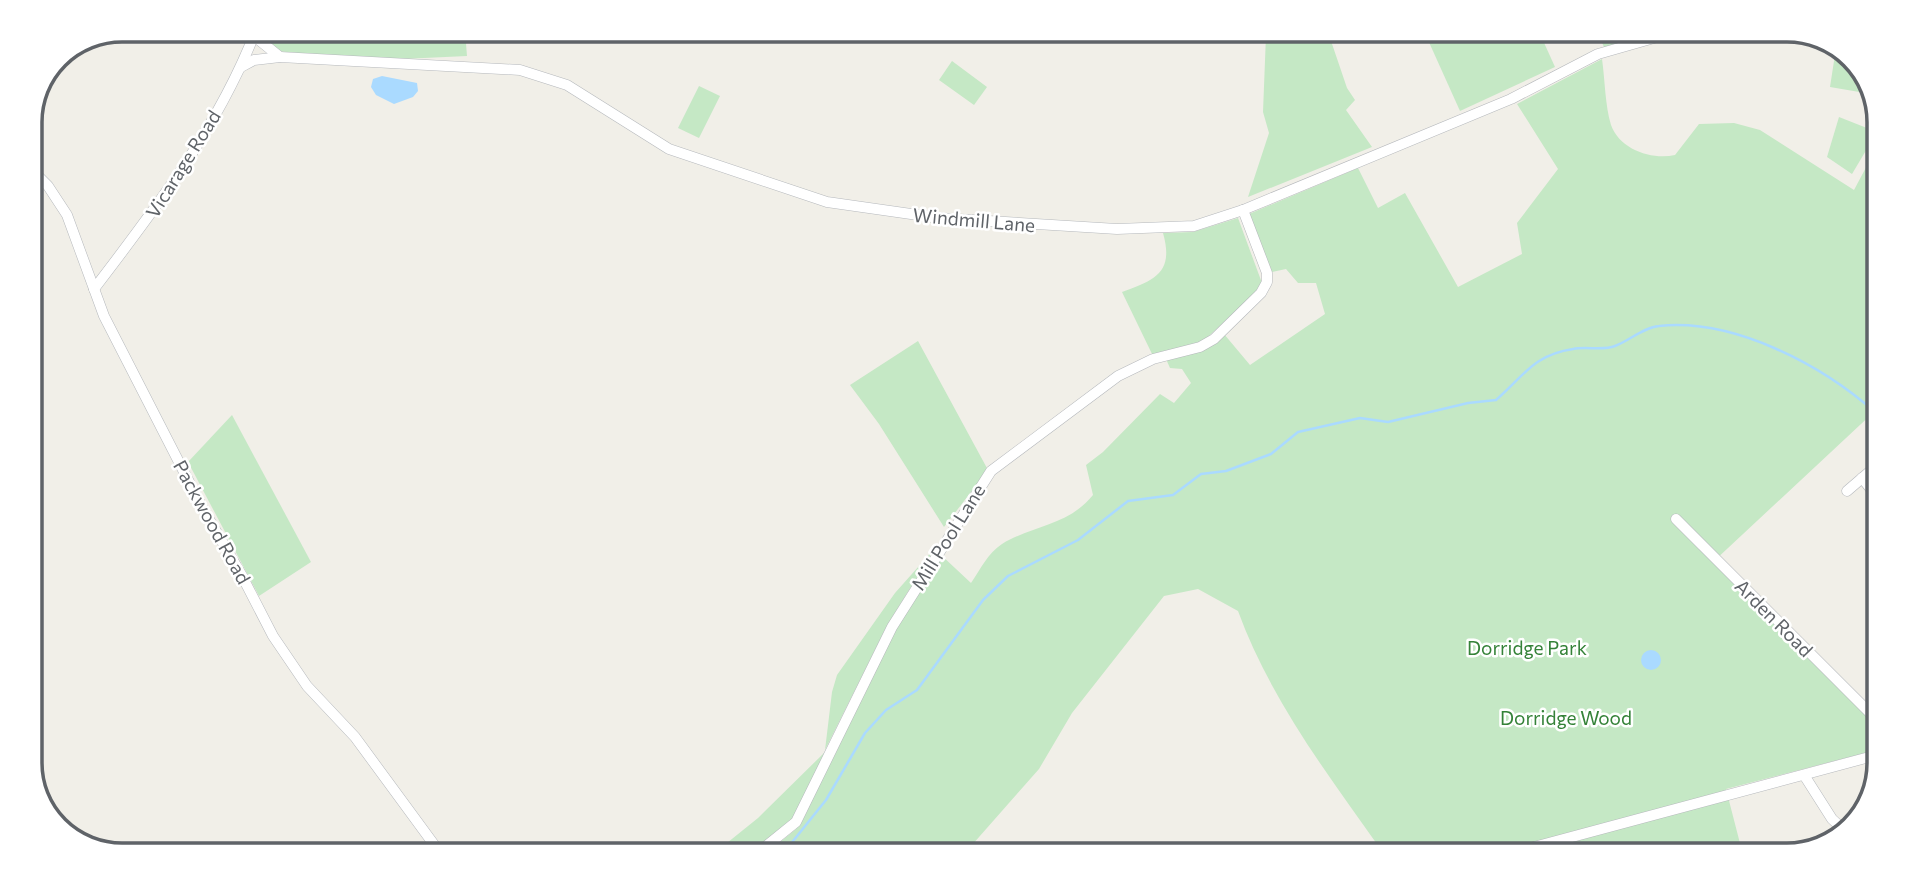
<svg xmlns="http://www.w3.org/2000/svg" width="1909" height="885" font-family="Commissioner,sans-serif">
<rect width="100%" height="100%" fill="#f1efe8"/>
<g fill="#c5e8c5">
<polygon points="262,30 465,31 467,56 402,59 297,53 277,51 260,37"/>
<polygon points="1266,35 1329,35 1347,88 1355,100 1346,110 1372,147 1248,197 1269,133 1263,112"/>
<polygon points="1437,35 1541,36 1555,67 1460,111 1428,40"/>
<polygon points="1599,36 1645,36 1604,47"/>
<polygon points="1836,48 1863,70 1871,94 1830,87"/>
<path d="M1602,59C1605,80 1605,105 1611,125C1620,150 1652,160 1675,155L1699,124L1734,123L1760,130L1854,190L1879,143L1876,410L1713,562L1873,722V751L1726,789L1743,855L1384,854C1329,776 1271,701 1238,611L1198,589L1164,596L1072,713L1039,769L972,845L971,852L769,851L796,829L893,628L940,554L971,583C980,570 988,553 1002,544C1033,525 1068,526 1093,495L1086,465L1103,452L1160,394L1174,403L1191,383L1182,369L1170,368L1166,359L1224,334L1250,365L1325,314L1316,283H1298L1286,269L1272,272L1249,214L1358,168L1378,208L1405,193L1458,287L1522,254L1517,223L1558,169L1517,104Z"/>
<polygon points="952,61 987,87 974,105 939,80"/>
<polygon points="699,86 720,96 699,138 678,128"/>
<polygon points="1839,117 1877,132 1852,174 1827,157"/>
<path d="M1238,218L1262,283L1257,292L1200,344L1153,356L1122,292C1156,280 1174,272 1163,233L1193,232Z"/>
<polygon points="918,341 988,470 944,527 879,424 850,385"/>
<polygon points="232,415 311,562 259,596 188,462"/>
<polygon points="935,548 888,624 825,750 832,692 837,675 895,593"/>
<polygon points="825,752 793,819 754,851 717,851 758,818"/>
</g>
<g fill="#aadaff">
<polygon points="382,76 417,83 418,91 413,97 394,104 376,95 371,87 373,79"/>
<circle cx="1651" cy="660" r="10"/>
</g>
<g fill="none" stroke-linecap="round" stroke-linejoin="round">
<path stroke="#aadaff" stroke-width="2.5" d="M785,851L826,800L865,733L886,710L917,690L983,600L1008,576L1078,540L1128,501L1173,495L1201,474L1226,471L1271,454L1298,432L1360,418L1388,422L1468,403L1496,400C1524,376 1533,355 1573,349C1586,346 1603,351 1615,346C1629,341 1644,327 1659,326C1734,318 1822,365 1876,413"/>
<defs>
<g id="minor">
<polyline points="254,36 280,57"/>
<polyline points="241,67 254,60 280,57 520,70 567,85 669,149 827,202 939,218 1117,229 1194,226 1243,210 1511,99 1598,54 1661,36"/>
<polyline points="30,168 48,186 67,215 104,316 203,509 241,574 273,636 307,686 355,737 438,850"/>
<path d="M94,289C156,208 219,126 256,30"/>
<polyline points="1862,478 1870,488"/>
<polyline points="1847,491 1875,467"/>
<polyline points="1676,519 1873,716"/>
<polyline points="1804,775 1832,819 1845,831"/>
<polyline points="760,851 796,822 892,627 991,471 1118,376 1153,359 1200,347 1214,339 1261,293 1267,282 1267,273 1243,210"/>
<polyline points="1508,854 1873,756"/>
</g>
</defs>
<use href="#minor" stroke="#b5b8bc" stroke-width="11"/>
<use href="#minor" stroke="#fff" stroke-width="10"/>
</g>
<g text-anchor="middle" stroke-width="5" stroke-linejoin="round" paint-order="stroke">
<g font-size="19" fill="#5f6368" stroke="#fff">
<text transform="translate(183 164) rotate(-58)" y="7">Vicarage Road</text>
<text transform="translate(974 220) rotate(5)" y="7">Windmill Lane</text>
<text transform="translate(212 522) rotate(61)" y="7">Packwood Road</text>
<text transform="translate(948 537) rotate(-58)" y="7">Mill Pool Lane</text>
<text transform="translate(1774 618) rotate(45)" y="7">Arden Road</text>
</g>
<g font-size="19" fill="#348238" stroke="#fff">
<text x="1527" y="655">Dorridge Park</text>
<text x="1566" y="725">Dorridge Wood</text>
</g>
</g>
<path d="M0 0H1909V885H0ZM122 42H1787A80 80 0 0 1 1867 122V763A80 80 0 0 1 1787 843H122A80 80 0 0 1 42 763V122A80 80 0 0 1 122 42Z" fill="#fff" fill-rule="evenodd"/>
<path fill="none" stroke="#5f6368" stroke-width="3.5" d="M122 42H1787A80 80 0 0 1 1867 122V763A80 80 0 0 1 1787 843H122A80 80 0 0 1 42 763V122A80 80 0 0 1 122 42Z"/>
</svg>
